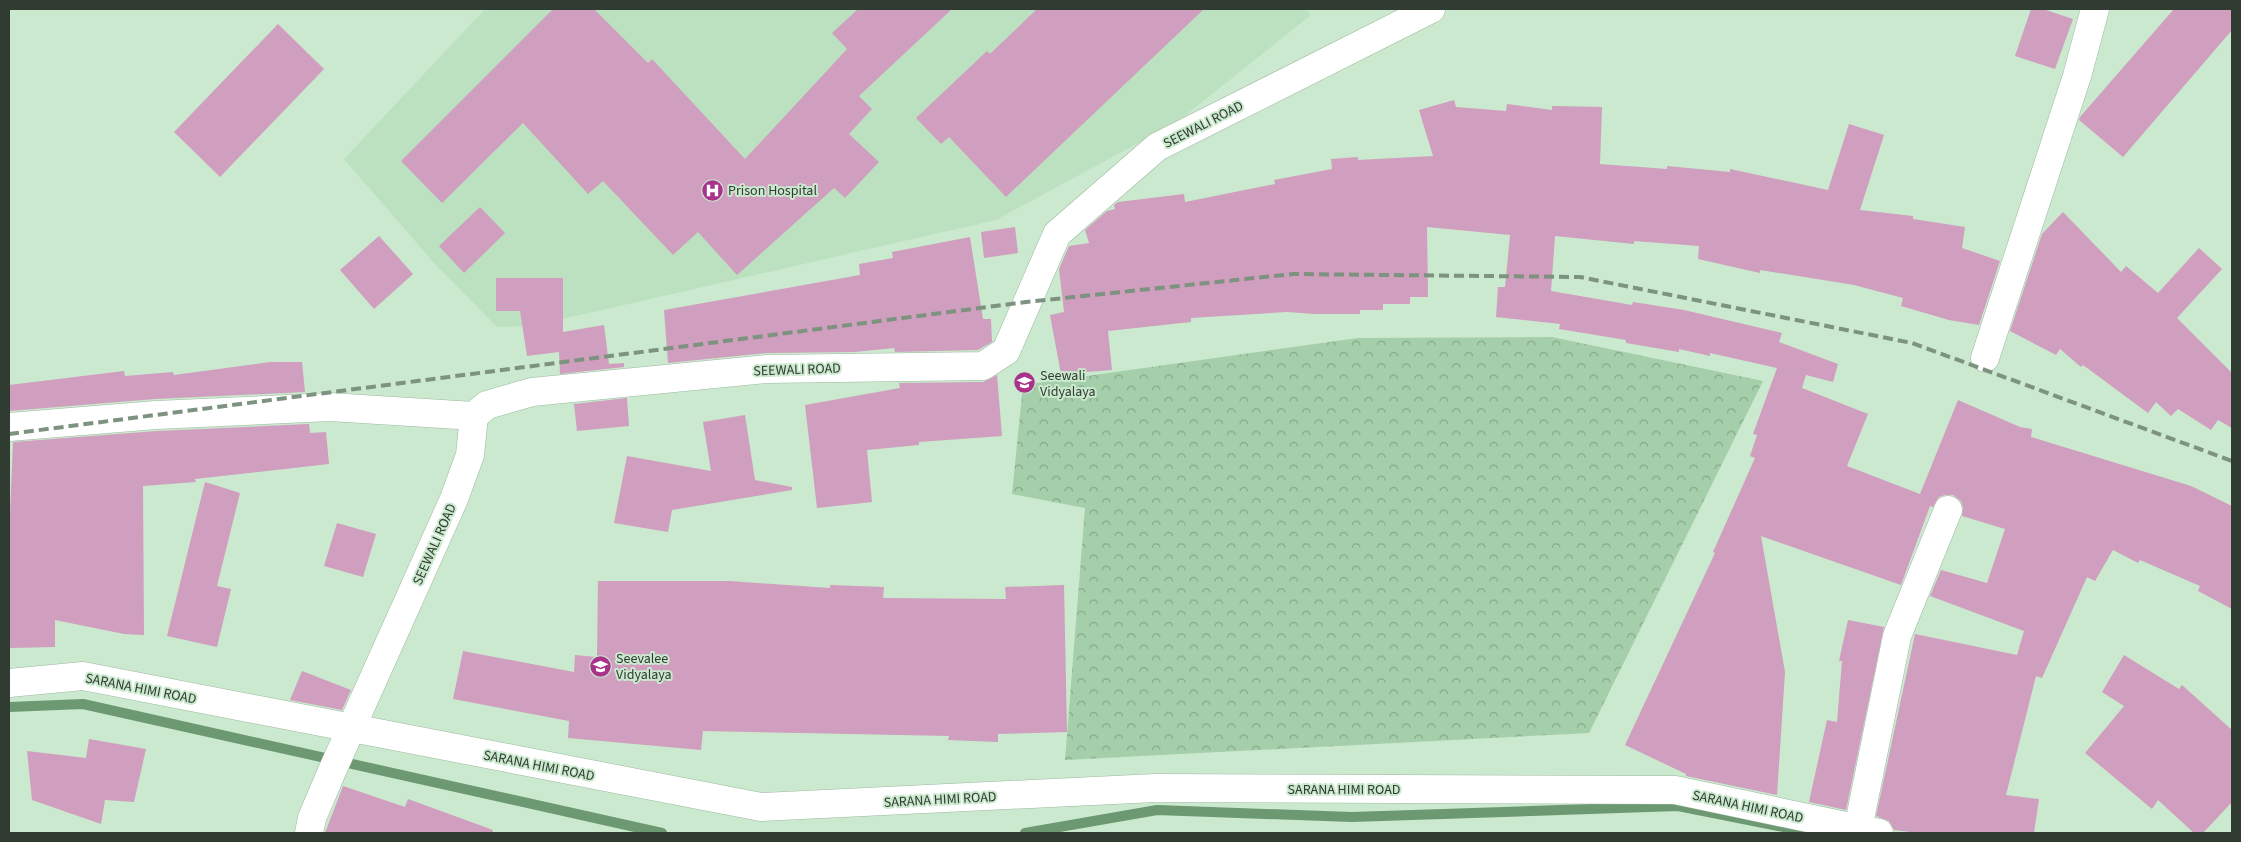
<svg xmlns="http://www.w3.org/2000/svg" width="2241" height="842" font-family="'Source Sans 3',sans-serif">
<defs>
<pattern id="park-crowns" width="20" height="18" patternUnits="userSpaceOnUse" patternTransform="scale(1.25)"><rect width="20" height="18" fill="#a5ceaa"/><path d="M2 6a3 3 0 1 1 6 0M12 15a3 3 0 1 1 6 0" fill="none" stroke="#87a88b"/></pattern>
</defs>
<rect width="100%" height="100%" fill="#cbe9ce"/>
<polygon fill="#bce1c1" points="485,9 1305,9 1311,15 1177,122 996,220 532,326 497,327 434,263 344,159"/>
<polygon fill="url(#park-crowns)" points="1552,337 1763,381 1589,733 1065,760 1085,508 1012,494 1023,385 1358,338"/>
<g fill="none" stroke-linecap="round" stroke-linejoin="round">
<g stroke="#6c9872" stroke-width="10">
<polyline points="9,707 83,704 662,833"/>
<polyline points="1025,833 1157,810 1352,817 1678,806 1813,833"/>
</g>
</g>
<g fill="#d09ebe">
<polygon points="553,9 594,9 648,63 652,59 745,159 847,49 832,33 858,9 952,9 859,96 872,109 849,134 879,162 845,198 834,188 737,275 698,232 673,255 603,181 588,194 523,123 442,203 401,161"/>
<polygon points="1037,9 1204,9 1006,197 949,137 941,144 916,118 987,51 990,54"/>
<polygon points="2031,9 2043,9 2073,19 2055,69 2015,56"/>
<polygon points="2174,9 2232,9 2232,30 2123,157 2079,120 2080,117"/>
<polygon points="278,24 324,69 220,177 174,132"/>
<polygon points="1454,100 1456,107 1506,111 1507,104 1552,110 1552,106 1602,107 1600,164 1667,169 1667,166 1730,172 1730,169 1828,190 1849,124 1884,135 1860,210 1913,216 1913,219 1965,227 1962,248 2000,261 1979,325 1949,320 1901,306 1903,298 1854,285 1760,270 1760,273 1698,259 1699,246 1634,241 1634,244 1555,236 1551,291 1632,305 1633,302 1684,310 1782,333 1779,342 1838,364 1833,382 1806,375 1802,388 1868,414 1847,466 1920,494 1958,400 2020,427 2032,429 2031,437 2191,486 2232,506 2232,609 2198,591 2200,586 2140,560 2138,563 2113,550 2095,581 2087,577 2042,678 2036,676 2006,795 2039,799 2034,833 1918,833 1894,830 1889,821 1876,816 1915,634 2017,655 2024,631 1930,596 1941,570 1987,583 2005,529 1962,516 1963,508 1961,501 1953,495 1945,495 1939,497 1933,507 1930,506 1901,585 1761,536 1785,672 1777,795 1686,776 1686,774 1625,745 1715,553 1713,552 1755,458 1750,456 1757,435 1753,434 1777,368 1710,353 1710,356 1679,349 1679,352 1626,343 1626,340 1559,329 1560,324 1496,317 1498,287 1505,287 1510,235 1427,227 1428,297 1410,297 1410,304 1383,304 1383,310 1360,310 1360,314 1314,314 1287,312 1191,318 1191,322 1108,331 1112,370 1061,374 1050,315 1064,312 1059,269 1069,246 1089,243 1085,230 1107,211 1115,209 1114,205 1118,202 1184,194 1185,202 1275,184 1274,180 1332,169 1331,159 1358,157 1358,160 1433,156 1419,110"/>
<polygon points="480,207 505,233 464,273 439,246"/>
<polygon points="2063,212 2121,272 2126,266 2158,293 2199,248 2222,269 2177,318 2232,373 2232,428 2218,420 2211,430 2178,409 2171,416 2156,402 2148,413 2083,365 2081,367 2060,349 2056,355 2010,331 2042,234"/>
<polygon points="1015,227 1018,253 984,258 981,232"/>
<polygon points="379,236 413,274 374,309 340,270"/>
<polygon points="970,237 983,319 991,319 992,342 978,350 895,352 894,348 855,352 766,353 668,363 664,310 860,275 859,264 893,258 892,252"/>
<polygon points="496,278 563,278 563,332 604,325 609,364 624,363 624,367 560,374 559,352 527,356 520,311 496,311"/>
<polygon points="270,362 302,362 305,392 155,399 9,411 9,385 124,371 125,376 173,372 174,375"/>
<polygon points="997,375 1002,436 919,442 919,445 867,450 872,502 817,508 805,405 900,388 899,383 983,382"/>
<polygon points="627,398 629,426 577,431 574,404"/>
<polygon points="745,415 755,480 792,487 792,490 672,510 668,532 614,523 627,456 711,471 703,422"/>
<polygon points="309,424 310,433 326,432 329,464 195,479 196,482 143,486 144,635 124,634 55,620 55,647 9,648 9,537 13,442 157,431"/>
<polygon points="205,482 240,493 217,586 231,589 217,647 167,636"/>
<polygon points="337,523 376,534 363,577 324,566"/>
<polygon points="598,581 730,581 830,588 830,585 884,587 883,598 1006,599 1005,587 1064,585 1067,732 998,734 998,742 948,740 949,736 703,731 701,750 568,738 569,721 453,699 463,651 574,672 575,655 597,657"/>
<polygon points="1848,620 1884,627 1846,810 1809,802 1827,720 1837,722 1842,661 1839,661"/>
<polygon points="2124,655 2179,689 2182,685 2232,730 2232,802 2203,833 2194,833 2158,800 2152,809 2085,753 2124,706 2102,692"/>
<polygon points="302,671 351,690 342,710 290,700"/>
<polygon points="89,739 146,749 134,802 105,800 101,824 32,800 27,751 86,758"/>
<polygon points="343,786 405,807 408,799 493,830 492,833 325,833"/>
</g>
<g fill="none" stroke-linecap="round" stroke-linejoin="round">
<defs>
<g id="minor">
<polyline points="1985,358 2077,76 2095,9"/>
<polyline points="9,427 156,415 330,407 474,416"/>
<polyline points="9,683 83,676 761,807 1155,788 1675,790 1879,833"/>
<polyline points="1858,829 1897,636 1948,510"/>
<polyline points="309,833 312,818 332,771 454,499 470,455 474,416 487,405 532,392 767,369 983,366 1006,351 1057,234 1157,147 1431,9"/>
</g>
</defs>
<use href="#minor" stroke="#9cb99f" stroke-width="29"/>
<use href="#minor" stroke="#fff" stroke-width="28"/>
<polyline stroke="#7d927f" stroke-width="4" stroke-dasharray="10 5" stroke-linecap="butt" points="9,434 1026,302 1293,274 1580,277 1912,343 2232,461"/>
</g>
<defs>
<symbol id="hospital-disc" viewBox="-11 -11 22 22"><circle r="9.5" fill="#a9338b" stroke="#cbe9ce"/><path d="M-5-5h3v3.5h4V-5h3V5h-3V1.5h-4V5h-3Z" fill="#fff"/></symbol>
<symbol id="school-disc" viewBox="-11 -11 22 22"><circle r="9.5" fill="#a9338b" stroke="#cbe9ce"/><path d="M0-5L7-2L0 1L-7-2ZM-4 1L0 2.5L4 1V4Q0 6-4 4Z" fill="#fff"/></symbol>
</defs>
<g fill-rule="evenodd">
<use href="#hospital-disc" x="700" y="178" width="25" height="25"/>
<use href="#school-disc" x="1012" y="370" width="25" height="25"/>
<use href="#school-disc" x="588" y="654" width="25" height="25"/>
</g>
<g text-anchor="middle" stroke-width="4" stroke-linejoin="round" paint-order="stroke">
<g font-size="14" fill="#303c31" stroke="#cbe9ce">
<text transform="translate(1203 124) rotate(-27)" y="5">SEEWALI ROAD</text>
<text transform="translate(797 369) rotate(-2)" y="5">SEEWALI ROAD</text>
<text transform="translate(434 544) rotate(-66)" y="5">SEEWALI ROAD</text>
<text transform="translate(141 688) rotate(11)" y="5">SARANA HIMI ROAD</text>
<text transform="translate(539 765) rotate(11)" y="5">SARANA HIMI ROAD</text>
<text x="1344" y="794">SARANA HIMI ROAD</text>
<text transform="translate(940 799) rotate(-3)" y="5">SARANA HIMI ROAD</text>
<text transform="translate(1748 806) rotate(12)" y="5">SARANA HIMI ROAD</text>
</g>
<g font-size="14" fill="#303c31" stroke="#cbe9ce" text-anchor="start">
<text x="728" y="195">Prison Hospital</text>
<text x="1040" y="380">Seewali<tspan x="1040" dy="16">Vidyalaya</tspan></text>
<text x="616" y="663">Seevalee<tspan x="616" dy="16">Vidyalaya</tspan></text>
</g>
</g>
<rect width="2241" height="842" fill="none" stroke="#303c31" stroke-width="20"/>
</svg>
